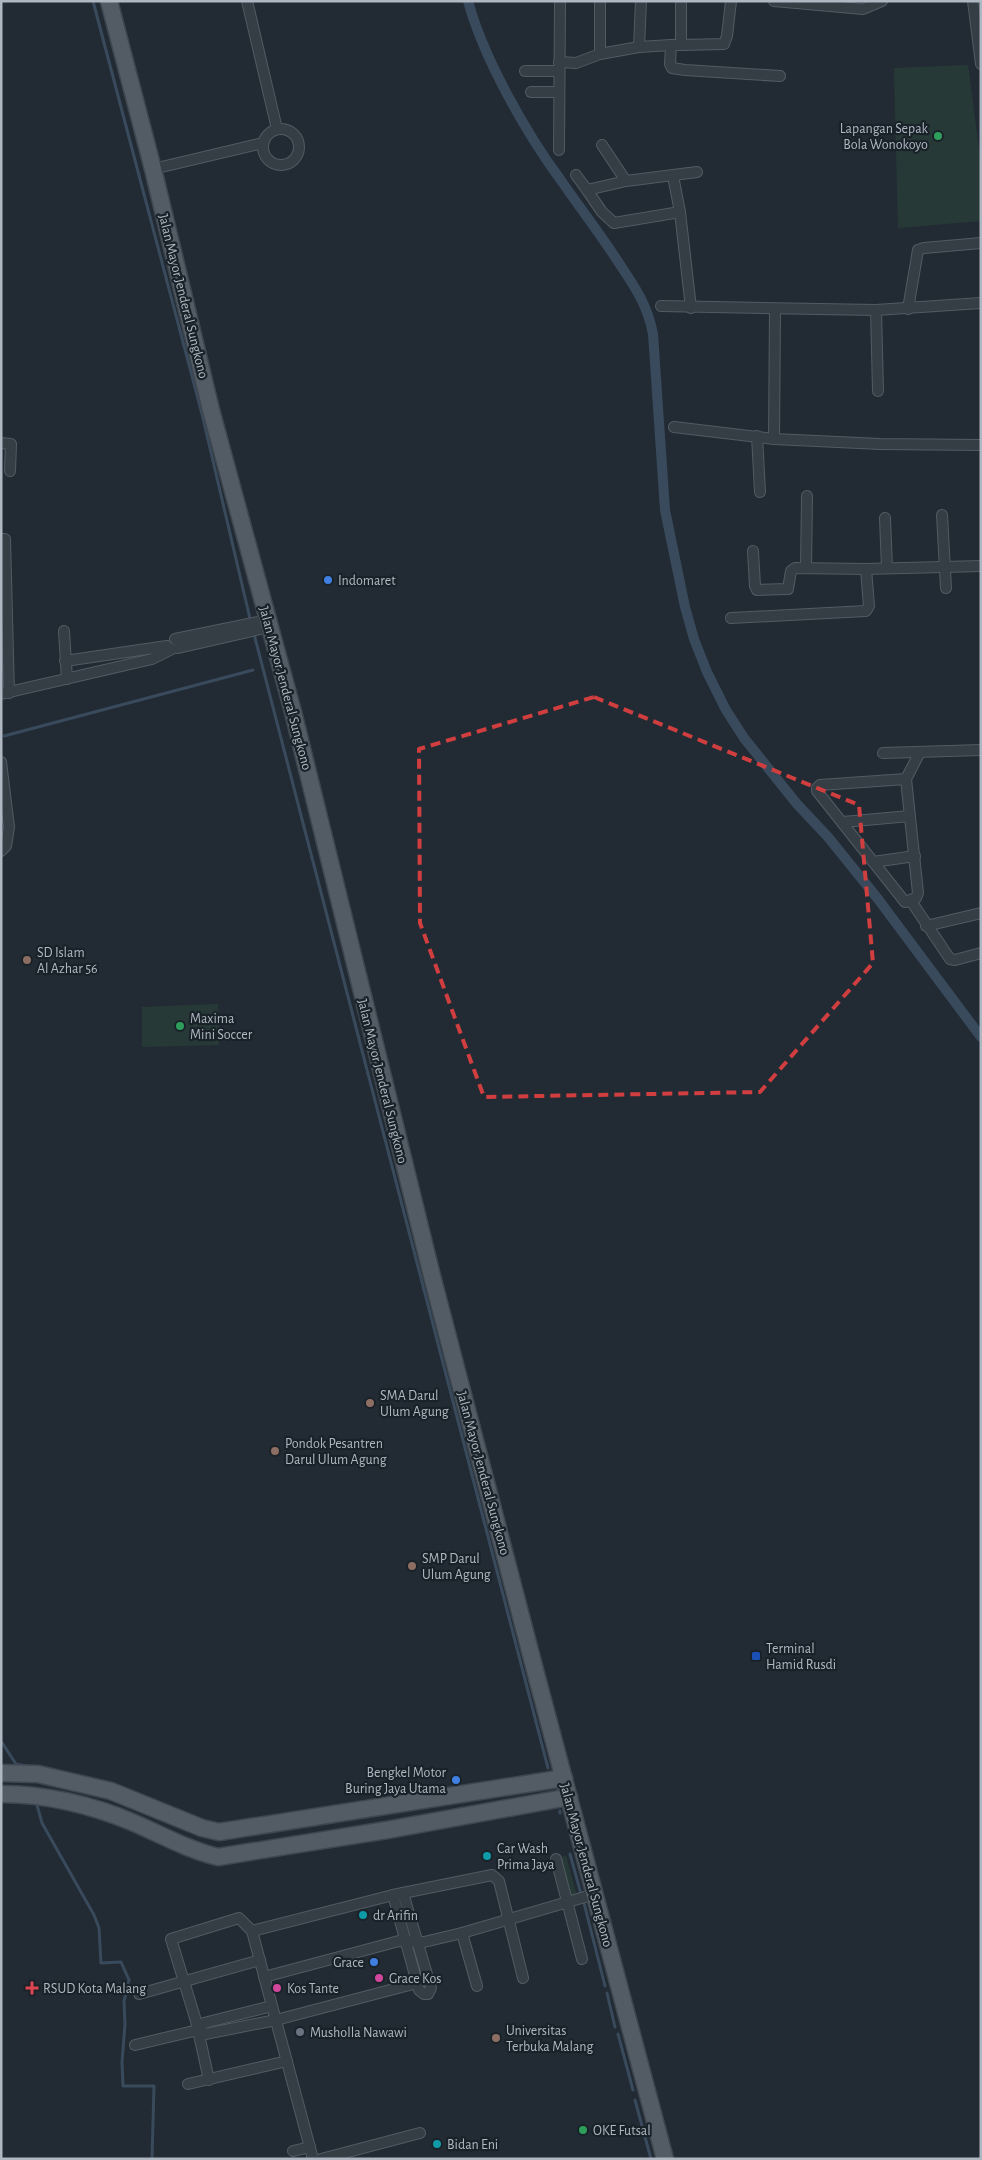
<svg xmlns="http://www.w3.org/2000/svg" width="982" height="2160" font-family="'Alegreya Sans',sans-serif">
<rect width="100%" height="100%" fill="#222b34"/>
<g fill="#273937">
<polygon points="968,65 981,164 981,221 898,228 894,68"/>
<polygon points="218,1004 219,1045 142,1047 142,1007"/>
<polygon points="566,1856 577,1895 570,1897 558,1858"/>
</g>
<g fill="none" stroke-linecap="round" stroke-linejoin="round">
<g stroke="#394a5c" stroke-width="3">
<polyline points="93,1 202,414 251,623"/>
<polyline points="254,634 548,1768"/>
<polyline points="4,736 253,670"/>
<polyline points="1,1741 16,1764 26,1766"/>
<polyline points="37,1805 42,1823 94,1915 99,1928 101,1963 121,1962 129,1980 124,2001 125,2024 122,2062 123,2086 154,2086 152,2159"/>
<polyline points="560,1811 560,1813"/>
<polyline points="570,1854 581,1894"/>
<polyline points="584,1903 605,1986"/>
<polyline points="607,1993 615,2027"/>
<polyline points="618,2034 633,2090"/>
<polyline points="635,2100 651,2159"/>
</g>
<path stroke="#394a5c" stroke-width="10" d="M468,1C483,57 526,133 560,179C578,205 597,230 615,257C632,283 647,302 653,334L665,510L685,607L694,639L707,672L726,710L744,738L797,804L828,837L878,899L981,1037"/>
<defs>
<g id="minor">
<polyline points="247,1 277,129"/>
<polyline points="681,1 681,45 671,45 670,64 672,68 685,70 780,76"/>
<polyline points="774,1 863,9 882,1"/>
<polyline points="973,1 981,64"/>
<polyline points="681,45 724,44 727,36 731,1"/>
<polyline points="639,47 671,45"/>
<polyline points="600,54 600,1"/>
<polyline points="559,62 576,63 600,54 639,47 641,1"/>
<polyline points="525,71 559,71"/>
<polyline points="531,92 558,92"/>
<circle cx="281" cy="147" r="18"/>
<polyline points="602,145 626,181 697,172"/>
<polyline points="559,150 560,1"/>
<polyline points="153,169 263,143"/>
<polyline points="576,175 587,190 626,181"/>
<polyline points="673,176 680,212 691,308"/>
<polyline points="587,190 602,212 614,223 680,212"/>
<polyline points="661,306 876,310 981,303"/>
<polyline points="908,309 918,250 924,248 981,243"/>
<polyline points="876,310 878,391"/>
<polyline points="674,427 774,439 880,444 981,445"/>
<polyline points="757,436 760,492"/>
<polyline points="774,439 775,309"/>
<polyline points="1,443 11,444 10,471"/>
<polyline points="942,515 946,588"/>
<polyline points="885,518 887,568"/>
<polyline points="1,539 5,539 9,693"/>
<polyline points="753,551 755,586 757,590 788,589 791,571 795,568 866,569 981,566"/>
<polyline points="806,568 807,496"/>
<polyline points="731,618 866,611 869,606 866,569"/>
<polyline points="64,631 67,679"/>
<polyline points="175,639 268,620"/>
<polyline points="178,648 269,627"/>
<polyline points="65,661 167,646"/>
<polyline points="1,694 152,659 172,649"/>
<polyline points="883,753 981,750"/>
<polyline points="1,762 9,827 6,846 1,851"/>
<polygon points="906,779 918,893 916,898 905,902 817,791 817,788 820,785"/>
<polyline points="906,779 920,752"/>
<polyline points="843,822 910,816"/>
<polyline points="873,862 915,856"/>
<polyline points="911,901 950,959 955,960 981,953"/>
<polyline points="926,926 981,913"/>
<polyline points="556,1859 582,1959"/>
<polyline points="393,1895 419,1990 424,1994 428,1994 431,1988 403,1893"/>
<polyline points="252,1931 393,1895 492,1875 499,1881 523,1978"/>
<polyline points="462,1933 477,1986"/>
<polyline points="264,1977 399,1941 424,1942 462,1933 595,1894"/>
<polyline points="139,1994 260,1960"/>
<polyline points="198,2030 205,2034 276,2020 417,1983"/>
<polyline points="135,2045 198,2030 204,2023 272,2006"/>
<polyline points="209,2080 196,2021 171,1939 239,1918 252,1931 313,2159"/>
<polyline points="188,2084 287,2061"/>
<polyline points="293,2151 310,2147"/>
<polyline points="321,2159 420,2133"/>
</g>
<g id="primary">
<polyline points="109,1 153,169 211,410 293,712 432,1276 536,1674 665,2159"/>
<polyline points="1,1773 38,1774 111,1791 202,1828 219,1832 564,1778"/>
<path d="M1,1794C45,1794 92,1805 132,1822C160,1834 188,1850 218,1857L387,1830L569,1797"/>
</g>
</defs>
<use href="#minor" stroke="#525b63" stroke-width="12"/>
<use href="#primary" stroke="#3e464f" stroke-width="19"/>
<use href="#minor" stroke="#353d45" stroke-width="10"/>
<use href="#primary" stroke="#535c65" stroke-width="16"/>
</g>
<path fill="none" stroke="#d03e3f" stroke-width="4" stroke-dasharray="10 6" stroke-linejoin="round" d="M594,697L859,805L873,963L760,1092L484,1097L420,923L419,749Z"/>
<g fill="#2e9e5b" stroke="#1a2229" stroke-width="2">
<circle cx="938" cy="136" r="5"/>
<circle cx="180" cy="1026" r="5"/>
<circle cx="583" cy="2130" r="5"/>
</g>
<g fill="#3f7fe0" stroke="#1a2229" stroke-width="2">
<circle cx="328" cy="580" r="5"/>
<circle cx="456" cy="1780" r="5"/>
<circle cx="374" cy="1962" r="5"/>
</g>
<g fill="#8d6e63" stroke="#1a2229" stroke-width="2">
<circle cx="27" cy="960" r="5"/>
<circle cx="370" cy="1403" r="5"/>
<circle cx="275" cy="1451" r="5"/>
<circle cx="412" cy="1566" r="5"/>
<circle cx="496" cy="2038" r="5"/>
</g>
<rect fill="#1a4fb4" stroke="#1a2229" stroke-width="2" x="751" y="1651" width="10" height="10" rx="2.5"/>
<g fill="#0f9aa8" stroke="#1a2229" stroke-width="2">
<circle cx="487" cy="1856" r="5"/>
<circle cx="363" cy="1915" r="5"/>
<circle cx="437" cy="2144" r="5"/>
</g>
<g fill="#d1479c" stroke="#1a2229" stroke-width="2">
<circle cx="379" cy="1978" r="5"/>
<circle cx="277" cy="1988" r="5"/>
</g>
<path fill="#e0444e" stroke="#1a2229" stroke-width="2" d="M29.5 1980.5h5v5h5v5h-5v5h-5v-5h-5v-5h5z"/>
<circle fill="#6b7280" stroke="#1a2229" stroke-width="2" cx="300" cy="2032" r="5"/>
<g text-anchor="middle" stroke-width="4.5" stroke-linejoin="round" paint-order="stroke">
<g font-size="14" fill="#afb8c2" stroke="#1a2229" text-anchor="start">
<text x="928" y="133" text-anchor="end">Lapangan Sepak<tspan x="928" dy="16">Bola Wonokoyo</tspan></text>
<text x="338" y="585">Indomaret</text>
<text x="37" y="957">SD Islam<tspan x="37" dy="16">Al Azhar 56</tspan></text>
<text x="190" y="1023">Maxima<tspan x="190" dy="16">Mini Soccer</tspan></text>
<text x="380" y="1400">SMA Darul<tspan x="380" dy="16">Ulum Agung</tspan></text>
<text x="285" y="1448">Pondok Pesantren<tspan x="285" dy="16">Darul Ulum Agung</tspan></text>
<text x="422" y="1563">SMP Darul<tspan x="422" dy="16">Ulum Agung</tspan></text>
<text x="766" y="1653">Terminal<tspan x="766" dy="16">Hamid Rusdi</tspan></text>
<text x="446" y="1777" text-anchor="end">Bengkel Motor<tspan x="446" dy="16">Buring Jaya Utama</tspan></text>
<text x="497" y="1853">Car Wash<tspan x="497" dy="16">Prima Jaya</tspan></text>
<text x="373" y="1920">dr Arifin</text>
<text x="364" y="1967" text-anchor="end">Grace</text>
<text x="389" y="1983">Grace Kos</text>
<text x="43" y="1993">RSUD Kota Malang</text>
<text x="287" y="1993">Kos Tante</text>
<text x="506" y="2035">Universitas<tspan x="506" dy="16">Terbuka Malang</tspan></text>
<text x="310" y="2037">Musholla Nawawi</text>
<text x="593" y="2135">OKE Futsal</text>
<text x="447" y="2149">Bidan Eni</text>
</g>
<g font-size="14" fill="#afb8c2" stroke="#1a2229">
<text transform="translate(184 296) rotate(76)" y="5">Jalan Mayor Jenderal Sungkono</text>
<text transform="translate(286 688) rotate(75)" y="5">Jalan Mayor Jenderal Sungkono</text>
<text transform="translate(383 1081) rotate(76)" y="5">Jalan Mayor Jenderal Sungkono</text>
<text transform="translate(484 1473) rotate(75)" y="5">Jalan Mayor Jenderal Sungkono</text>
<text transform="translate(587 1865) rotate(75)" y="5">Jalan Mayor Jenderal Sungkono</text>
</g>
</g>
<rect width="982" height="2160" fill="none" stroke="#afb8c2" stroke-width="5"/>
</svg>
